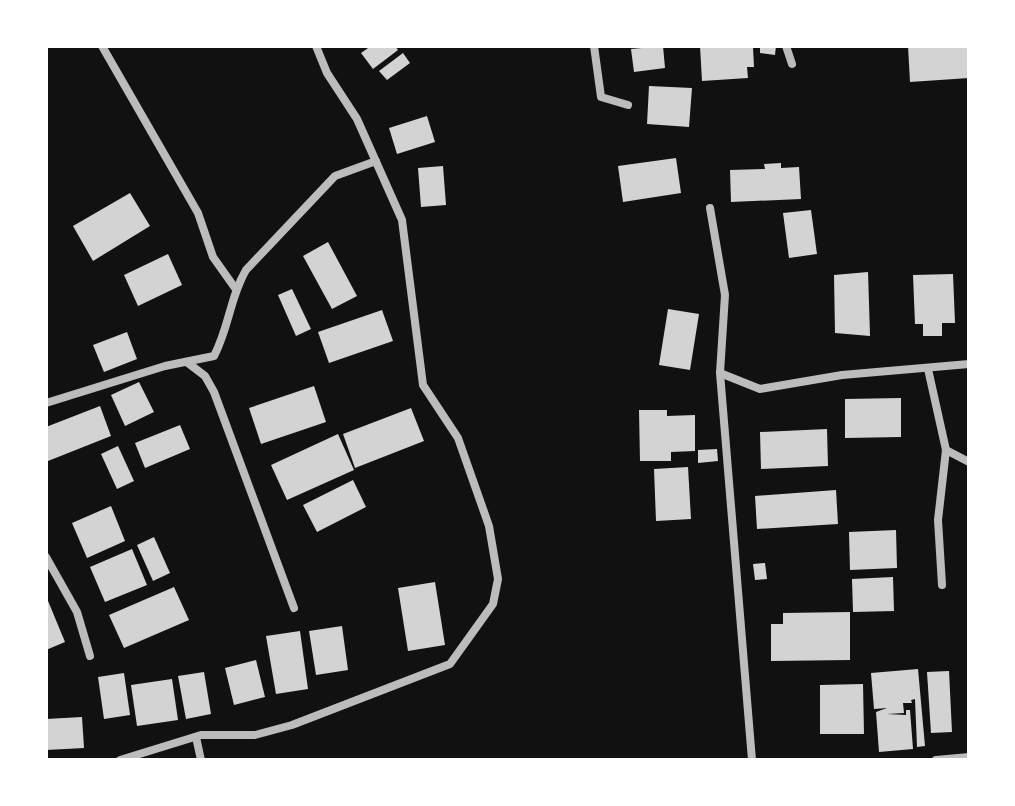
<svg xmlns="http://www.w3.org/2000/svg" width="1015" height="806" font-family="Raleway,sans-serif">
<rect width="100%" height="100%" fill="#111"/>
<g fill="#d3d3d3">
<polygon points="371,46 395,46 398,50 373,69 361,53"/>
<polygon points="663,46 665,68 634,72 631,49"/>
<polygon points="700,46 753,47 754,67 747,67 748,78 702,81"/>
<polygon points="760,46 776,46 775,55 760,53"/>
<polygon points="908,46 969,46 969,78 910,82"/>
<polygon points="403,53 410,63 387,80 379,71"/>
<polygon points="649,86 692,88 689,127 647,124"/>
<polygon points="427,116 435,142 397,154 389,128"/>
<polygon points="676,158 681,193 623,202 618,166"/>
<polygon points="781,163 781,168 799,167 801,199 731,202 730,170 765,169 764,164"/>
<polygon points="443,166 446,205 421,207 418,168"/>
<polygon points="130,193 150,226 93,261 73,226"/>
<polygon points="811,210 817,254 789,258 783,213"/>
<polygon points="328,242 357,296 332,309 303,256"/>
<polygon points="168,254 182,285 138,306 124,275"/>
<polygon points="868,272 870,336 835,333 834,275"/>
<polygon points="953,274 955,323 942,323 942,336 923,336 923,324 915,324 913,275"/>
<polygon points="292,289 311,329 296,336 278,295"/>
<polygon points="668,309 699,314 690,370 659,365"/>
<polygon points="382,310 393,341 329,363 318,332"/>
<polygon points="127,332 137,359 104,372 93,345"/>
<polygon points="139,382 154,412 125,426 111,395"/>
<polygon points="314,386 326,422 261,444 249,408"/>
<polygon points="901,398 901,437 845,438 845,399"/>
<polygon points="100,406 111,436 48,461 46,427"/>
<polygon points="411,408 424,441 355,468 343,434"/>
<polygon points="639,410 667,410 667,416 695,415 695,451 671,452 671,461 640,461"/>
<polygon points="180,425 190,449 145,468 135,443"/>
<polygon points="827,429 828,466 761,469 760,432"/>
<polygon points="338,434 354,470 287,500 271,465"/>
<polygon points="118,446 134,481 117,489 101,454"/>
<polygon points="717,449 718,461 698,463 698,450"/>
<polygon points="688,467 691,519 656,521 654,469"/>
<polygon points="353,480 366,507 317,532 303,505"/>
<polygon points="836,490 838,524 757,529 755,496"/>
<polygon points="111,506 125,541 87,558 72,523"/>
<polygon points="896,530 897,568 850,570 849,532"/>
<polygon points="154,537 170,573 153,581 137,545"/>
<polygon points="132,549 147,585 105,602 90,567"/>
<polygon points="765,563 767,579 755,580 753,564"/>
<polygon points="893,577 894,611 853,612 852,579"/>
<polygon points="435,582 445,645 408,651 398,588"/>
<polygon points="174,587 189,620 124,648 109,615"/>
<polygon points="46,596 65,642 46,650"/>
<polygon points="850,612 850,660 771,661 771,624 783,624 783,613"/>
<polygon points="342,626 348,670 316,675 309,631"/>
<polygon points="300,631 308,689 276,694 266,636"/>
<polygon points="256,660 265,697 234,705 225,668"/>
<polygon points="918,669 925,746 917,747 915,699 911,700 912,703 903,703 904,713 887,714 906,715 906,710 910,710 913,749 879,752 876,712 887,708 874,709 871,673"/>
<polygon points="949,671 952,732 931,733 927,672"/>
<polygon points="204,672 211,714 186,719 178,676"/>
<polygon points="124,673 130,715 104,719 98,677"/>
<polygon points="172,679 178,720 137,726 131,685"/>
<polygon points="863,684 864,734 820,734 820,685"/>
<polygon points="82,717 84,748 46,750 46,719"/>
</g>
<g fill="none" stroke-linecap="round" stroke-linejoin="round">
<g stroke="#bcbcbc" stroke-width="8">
<polyline points="102,46 198,213 213,257 235,288"/>
<polyline points="594,46 601,97 628,105"/>
<polyline points="786,46 792,64"/>
<polyline points="710,208 725,295 720,373 760,389 842,375 969,364"/>
<polyline points="188,363 205,376 214,392 294,608"/>
<polyline points="928,369 946,450 938,520 942,585"/>
<polyline points="720,373 752,760"/>
<path d="M46,403L165,366L214,356C229,328 230,297 246,270L335,176L376,161"/>
<polyline points="946,450 969,462"/>
<polyline points="46,557 77,612 90,656"/>
<polyline points="196,737 201,760"/>
<polyline points="120,760 201,735 255,735 292,725 450,664 493,604 498,579 489,526 458,438 423,385 402,220 357,119 327,73 316,46"/>
<polyline points="936,760 969,757"/>
</g>
</g>
<rect width="1015" height="806" fill="none" stroke="#ffffff" stroke-width="96"/>
</svg>
